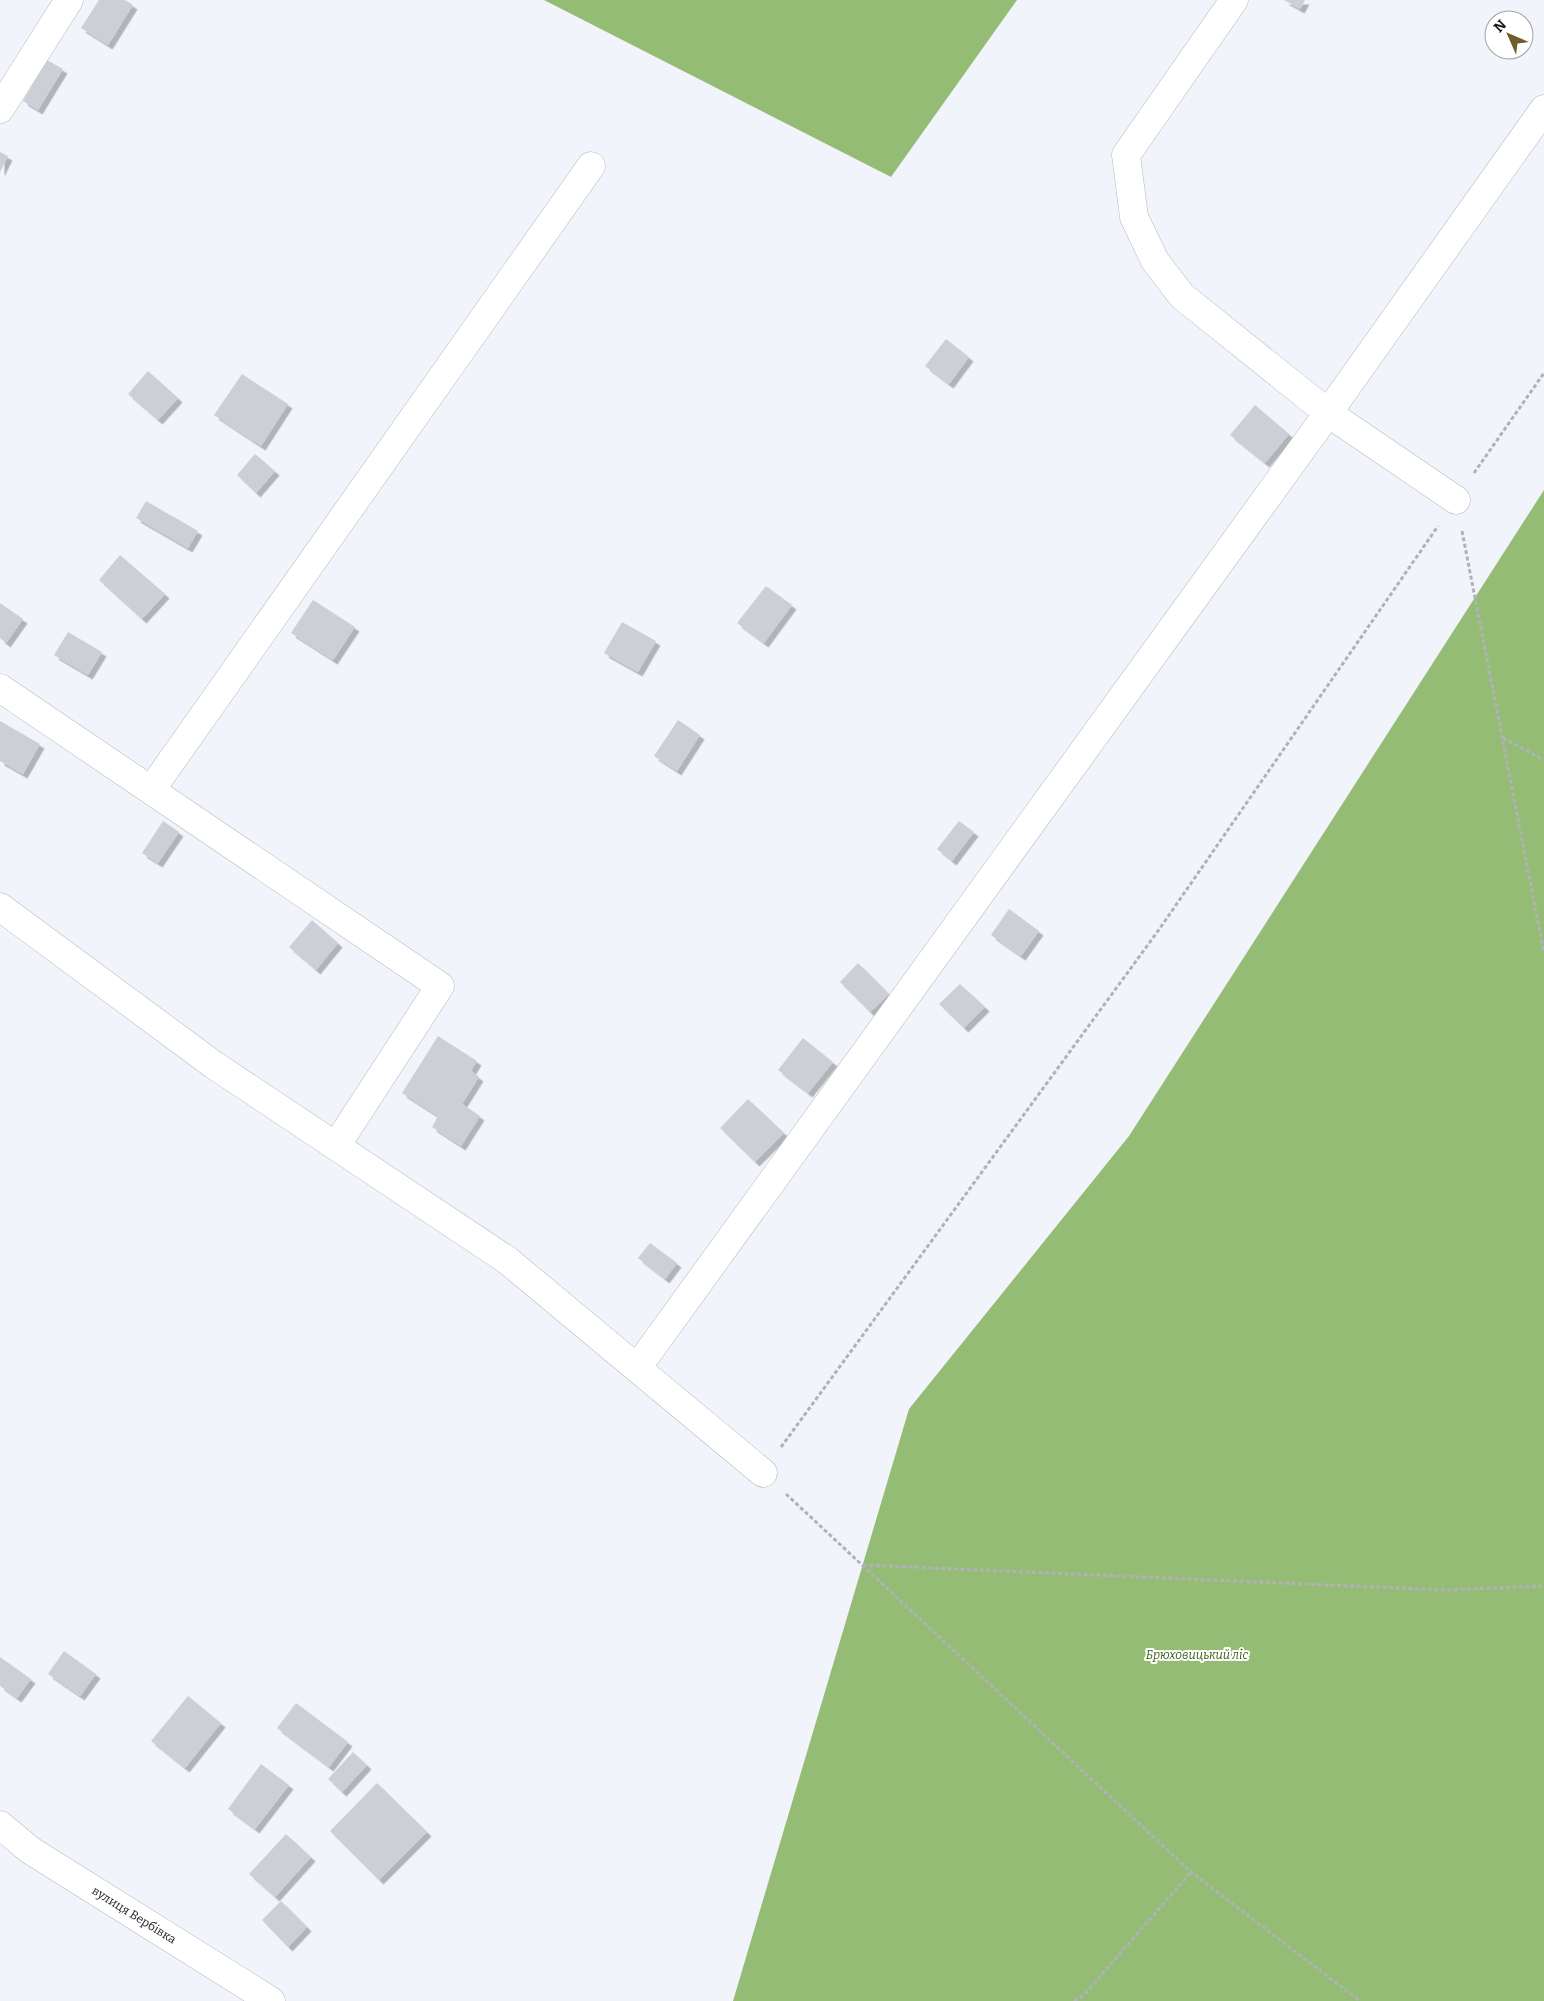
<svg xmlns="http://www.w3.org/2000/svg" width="1544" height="2001" font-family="Bitter,serif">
<defs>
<filter id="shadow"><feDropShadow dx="4.5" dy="4.5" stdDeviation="0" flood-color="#0004"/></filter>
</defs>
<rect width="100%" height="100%" fill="#f2f4fb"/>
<g fill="#95bc75">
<polygon points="544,0 1017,0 891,177"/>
<polygon points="1544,490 1544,2001 733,2001 909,1409 1129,1136"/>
</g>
<g fill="#cdcfd6" filter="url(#shadow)">
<polygon points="99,0 125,0 133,5 108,45 81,28"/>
<polygon points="1284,0 1305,0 1300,9"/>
<polygon points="47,60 63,69 38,110 23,101"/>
<polygon points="0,152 8,156 0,172"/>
<polygon points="946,339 969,357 949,384 925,366"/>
<polygon points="148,371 178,398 158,420 128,394"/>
<polygon points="242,374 288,404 261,446 214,415"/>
<polygon points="1255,405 1289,434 1265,463 1230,435"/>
<polygon points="255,454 275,471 256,493 237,475"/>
<polygon points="146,501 198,531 188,548 136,518"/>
<polygon points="120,555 165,594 142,619 99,580"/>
<polygon points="766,586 792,605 764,643 737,623"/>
<polygon points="313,600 355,627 333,660 291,633"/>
<polygon points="0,603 23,619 6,643 0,638"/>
<polygon points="622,622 656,641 638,672 604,653"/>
<polygon points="68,632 102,652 88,675 54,655"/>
<polygon points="678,720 700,735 677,771 654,756"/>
<polygon points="0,721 40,744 23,774 0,761"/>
<polygon points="163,821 179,832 158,863 142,853"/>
<polygon points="959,821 974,832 952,861 937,849"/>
<polygon points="1009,909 1039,931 1021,956 991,935"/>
<polygon points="312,920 338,943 316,970 289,947"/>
<polygon points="858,963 889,994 870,1012 840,982"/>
<polygon points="960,984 985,1007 964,1028 939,1004"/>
<polygon points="438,1036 477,1061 471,1071 479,1077 462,1104 480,1116 461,1146 432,1127 438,1116 402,1093"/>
<polygon points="803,1038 833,1062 808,1093 778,1070"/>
<polygon points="748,1099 784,1133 755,1162 720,1128"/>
<polygon points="650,1243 677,1263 665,1279 638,1258"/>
<polygon points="64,1651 96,1674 80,1696 48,1674"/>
<polygon points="0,1657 31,1679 17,1698 0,1686"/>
<polygon points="188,1696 221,1723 185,1768 151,1741"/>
<polygon points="296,1703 348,1742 329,1767 277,1728"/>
<polygon points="353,1752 367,1765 342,1792 328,1779"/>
<polygon points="261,1764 289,1785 255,1829 228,1809"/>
<polygon points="377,1783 427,1832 379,1880 330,1831"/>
<polygon points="286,1834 311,1857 275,1897 249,1874"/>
<polygon points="281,1901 307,1927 288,1947 262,1920"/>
</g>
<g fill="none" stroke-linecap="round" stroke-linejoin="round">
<defs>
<g id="street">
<polyline points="1234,0 1126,155 1134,217 1155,261 1182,296 1328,413 1456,500"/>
<polyline points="0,109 69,0"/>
<polyline points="0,688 440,986 336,1146"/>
<polyline points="151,790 591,166"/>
<polyline points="0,907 214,1065 507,1260 763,1473"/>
<polyline points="637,1368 1328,413 1544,109"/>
<polyline points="0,1825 30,1850 271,2001"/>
</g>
</defs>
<use href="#street" stroke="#b6b8bf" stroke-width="29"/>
<g stroke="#b0b2b8" stroke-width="3" stroke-dasharray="4 2.5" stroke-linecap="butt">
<polyline points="1474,473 1544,373"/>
<polyline points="1462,531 1544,953"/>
<polyline points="1503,738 1544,760"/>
<polyline points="781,1447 1158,931 1438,526"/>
<polyline points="786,1494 1191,1872 1360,2001"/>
<polyline points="863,1565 1445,1590 1544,1586"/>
<polyline points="1074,2001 1084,1995 1191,1872"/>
</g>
<use href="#street" stroke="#fff" stroke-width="28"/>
</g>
<g text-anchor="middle" stroke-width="4" stroke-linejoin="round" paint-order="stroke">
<g font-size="12" font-style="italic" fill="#3c5f16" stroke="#fff">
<text x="1197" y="1659">Брюховицький ліс</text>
</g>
<g font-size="12" fill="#1a1a1d" stroke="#fff">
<text transform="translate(134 1915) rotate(32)" y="4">вулиця Вербівка</text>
</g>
</g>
<g transform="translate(1509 35) rotate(315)"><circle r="24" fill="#ffffff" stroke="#a3a3a5"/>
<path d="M0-4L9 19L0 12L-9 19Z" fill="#715d2c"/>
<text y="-8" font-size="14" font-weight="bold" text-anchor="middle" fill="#1a1a1d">N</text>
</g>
</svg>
